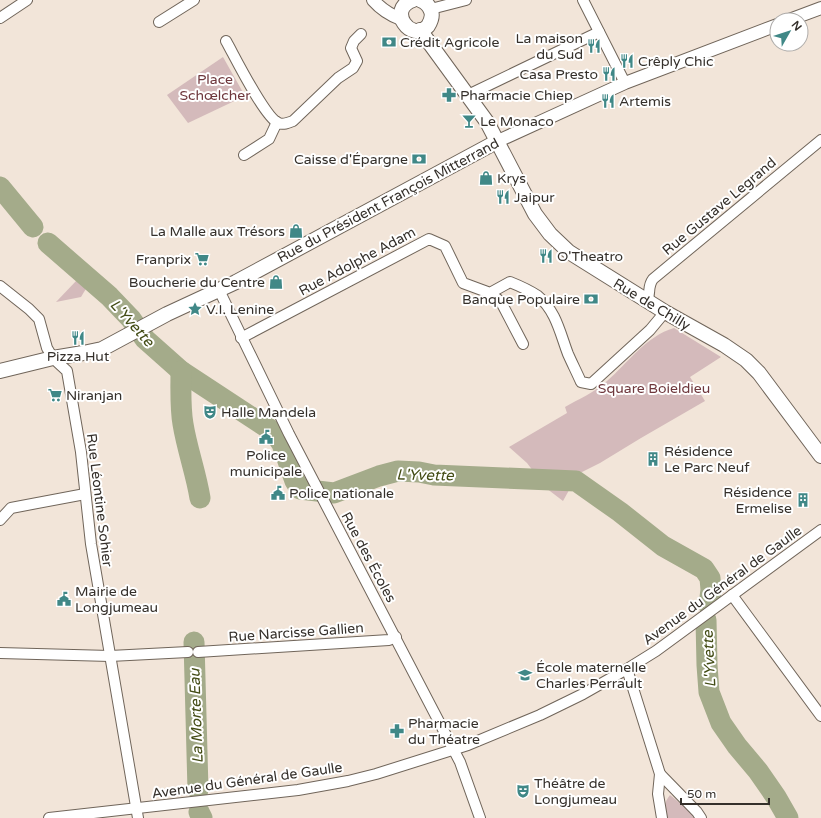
<svg xmlns="http://www.w3.org/2000/svg" width="821" height="818" font-family="'Varela Round',sans-serif">
<rect width="100%" height="100%" fill="#f2e5d9"/>
<g fill="#d4babb">
<polygon points="223,57 245,96 188,123 167,95"/>
<polygon points="77,280 87,287 81,297 56,302"/>
<path d="M674,328L721,357L690,377L705,401L641,438L600,463L578,474L563,501L546,488L527,463L509,447L567,413L565,407C579,399 595,392 607,381C628,363 646,336 674,328Z"/>
<path d="M670,795L692,813L696,818H665C664,809 664,802 670,795Z"/>
</g>
<g fill="none" stroke-linecap="round" stroke-linejoin="round">
<g stroke="#a4ab8a" stroke-width="21">
<polyline points="0,187 33,227"/>
<polyline points="48,243 109,296 131,319 145,339 181,371 274,432 282,444 295,481 300,489 334,493 379,476 398,471 419,472 434,475 576,481 620,512 663,546 704,569 710,578 711,590 709,605"/>
<path d="M181,371C181,388 180,407 183,424C187,449 196,473 200,498"/>
<polyline points="706,620 707,665 709,692 721,723 737,746 758,771 776,797 788,818"/>
<polyline points="194,642 198,790"/>
<polyline points="199,812 202,818"/>
</g>
<defs>
<g id="minor">
<polyline points="583,0 625,83"/>
<polyline points="431,9 466,0"/>
<polyline points="0,18 27,0"/>
<polyline points="159,22 194,0"/>
<path d="M226,41C235,57 264,116 278,123C283,125 288,123 293,121L338,78L353,68L357,61L351,48L354,41L361,34"/>
<polyline points="468,95 599,32"/>
<polyline points="244,155 269,139 277,122"/>
<polyline points="0,286 29,309 39,319 47,348 53,358 67,371 81,452 91,544 138,818"/>
<polyline points="219,290 289,434 460,762 480,818"/>
<polyline points="490,293 501,302 523,344"/>
<path d="M647,301C651,293 647,287 653,279L821,140"/>
<path d="M241,338L429,239L445,246L463,283L490,293L510,282C520,286 529,290 538,296C556,311 560,333 568,354C572,363 577,373 581,382L591,384L650,330L665,312"/>
<polyline points="0,520 11,508 85,494"/>
<polyline points="732,595 821,716"/>
<polyline points="198,652 389,640 396,637"/>
<polyline points="0,653 110,656 188,652"/>
<polyline points="627,669 660,774 658,794 662,818"/>
<polyline points="660,774 697,812 701,818"/>
<polyline points="49,818 298,790 348,781 376,774 468,745 540,715 583,694 627,669 656,651 821,530"/>
</g>
<g id="tertiary">
<path d="M373,0C381,9 390,15 401,19"/>
<polyline points="789,20 821,8"/>
<polyline points="498,141 625,83 777,25"/>
</g>
<g id="secondary">
<path d="M413,0C386,9 411,44 428,26C431,21 433,16 431,11C429,5 426,2 420,0"/>
<polyline points="420,30 487,122 535,214 550,234 569,252 665,312 724,345 746,360 759,373 821,456"/>
<polyline points="0,371 53,358 83,353 102,349 167,314 236,282 498,141"/>
</g>
</defs>
<use href="#minor" stroke="#70655a" stroke-width="12"/>
<use href="#tertiary" stroke="#70655a" stroke-width="14"/>
<use href="#secondary" stroke="#70655a" stroke-width="16"/>
<use href="#minor" stroke="#fff" stroke-width="10"/>
<use href="#tertiary" stroke="#fff" stroke-width="12"/>
<use href="#secondary" stroke="#fff" stroke-width="14"/>
</g>
<defs>
<symbol id="bank-bare" viewBox="-9 -9 18 18"><path d="M-6-4H6V4H-6ZM0-2.3a2.3 2.3 0 1 0 0 4.6a2.3 2.3 0 1 0 0-4.6Z" fill="#408887" stroke="#fff" stroke-width="2.5" paint-order="stroke"/></symbol>
<symbol id="restaurant-bare" viewBox="-9 -9 18 18"><path d="M-5-6h1v4h1v-4h1v4h1v-4h1v5L-1.5 .5V6h-2V.5L-5-1ZM5-6V6H3V1.5H1.5Q1.5-4 5-6Z" fill="#408887" stroke="#fff" stroke-width="2.5" paint-order="stroke"/></symbol>
<symbol id="pharmacy-bare" viewBox="-9 -9 18 18"><path d="M-2-6h4v4h4v4h-4v4h-4v-4h-4v-4h4Z" fill="#408887" stroke="#fff" stroke-width="2.5" paint-order="stroke"/></symbol>
<symbol id="bar-bare" viewBox="-9 -9 18 18"><path d="M-6-5H6L.8 .8V4.5H3.5V6h-7V4.5H-.8V.8Z" fill="#408887" stroke="#fff" stroke-width="2.5" paint-order="stroke"/></symbol>
<symbol id="shop-bare" viewBox="-9 -9 18 18"><path d="M-5-2.5h2.3a2.7 3.5 0 0 1 5.4 0H5L5.5 6h-11ZM-1.5-2.5h3a1.5 2.3 0 0 0-3 0Z" fill="#408887" stroke="#fff" stroke-width="2.5" paint-order="stroke"/></symbol>
<symbol id="supermarket-bare" viewBox="-9 -9 18 18"><path d="M-6-5.5h2.5l.6 2H6L4.5 2H-2.5L-4.4-4H-6ZM-1.5 3.2a1.3 1.3 0 1 0 .1 0ZM3 3.2a1.3 1.3 0 1 0 .1 0Z" fill="#408887" stroke="#fff" stroke-width="2.5" paint-order="stroke"/></symbol>
<symbol id="sight-bare" viewBox="-9 -9 18 18"><path d="M0-6L1.8-2.2L6-1.7L2.9 1.2L3.7 5.4L0 3.3L-3.7 5.4L-2.9 1.2L-6-1.7L-1.8-2.2Z" fill="#408887" stroke="#fff" stroke-width="2.5" paint-order="stroke"/></symbol>
<symbol id="theatre-bare" viewBox="-9 -9 18 18"><path d="M-5-5.5Q0-4 5-5.5V0Q5 5 0 6Q-5 5-5 0ZM-3.3-2.5H-1v1.5H-3.3ZM1-2.5H3.3v1.5H1ZM-2.8 1Q0 5.5 2.8 1Z" fill="#408887" stroke="#fff" stroke-width="2.5" paint-order="stroke"/></symbol>
<symbol id="civic-bare" viewBox="-9 -9 18 18"><path d="M-.6-6.5H3V-4.5H.6V-3L4-1V1h2V6H-6V1h2V-1L-.6-3ZM-1.2 2.5V6h2.4V2.5Z" fill="#408887" stroke="#fff" stroke-width="2.5" paint-order="stroke"/></symbol>
<symbol id="building-bare" viewBox="-9 -9 18 18"><path d="M-4-6H4V6H1V3H-1V6H-4ZM-2.5-4.3h1.7v1.8h-1.7ZM.8-4.3h1.7v1.8H.8ZM-2.5-1h1.7V.8h-1.7ZM.8-1h1.7V.8H.8Z" fill="#408887" stroke="#fff" stroke-width="2.5" paint-order="stroke"/></symbol>
<symbol id="school-bare" viewBox="-9 -9 18 18"><path d="M0-5L7-2L0 1L-7-2ZM-4 1L0 2.5L4 1V4Q0 6-4 4Z" fill="#408887" stroke="#fff" stroke-width="2.5" paint-order="stroke"/></symbol>
</defs>
<g fill-rule="evenodd">
<use href="#bank-bare" x="379" y="32" width="20" height="20"/>
<use href="#restaurant-bare" x="584" y="36" width="20" height="20"/>
<use href="#restaurant-bare" x="617" y="51" width="20" height="20"/>
<use href="#restaurant-bare" x="599" y="64" width="20" height="20"/>
<use href="#pharmacy-bare" x="439" y="85" width="20" height="20"/>
<use href="#restaurant-bare" x="598" y="91" width="20" height="20"/>
<use href="#bar-bare" x="459" y="111" width="20" height="20"/>
<use href="#bank-bare" x="409" y="149" width="20" height="20"/>
<use href="#shop-bare" x="476" y="168" width="20" height="20"/>
<use href="#restaurant-bare" x="493" y="187" width="20" height="20"/>
<use href="#shop-bare" x="286" y="221" width="20" height="20"/>
<use href="#restaurant-bare" x="536" y="246" width="20" height="20"/>
<use href="#supermarket-bare" x="192" y="249" width="20" height="20"/>
<use href="#shop-bare" x="266" y="272" width="20" height="20"/>
<use href="#bank-bare" x="581" y="289" width="20" height="20"/>
<use href="#sight-bare" x="185" y="299" width="20" height="20"/>
<use href="#restaurant-bare" x="68" y="328" width="20" height="20"/>
<use href="#supermarket-bare" x="45" y="385" width="20" height="20"/>
<use href="#theatre-bare" x="200" y="402" width="20" height="20"/>
<use href="#civic-bare" x="256" y="427" width="20" height="20"/>
<use href="#building-bare" x="643" y="449" width="20" height="20"/>
<use href="#civic-bare" x="268" y="483" width="20" height="20"/>
<use href="#building-bare" x="793" y="490" width="20" height="20"/>
<use href="#civic-bare" x="54" y="589" width="20" height="20"/>
<use href="#school-bare" x="515" y="665" width="20" height="20"/>
<use href="#pharmacy-bare" x="387" y="721" width="20" height="20"/>
<use href="#theatre-bare" x="513" y="781" width="20" height="20"/>
</g>
<g text-anchor="middle" stroke-width="4" stroke-linejoin="round" paint-order="stroke">
<g font-size="14" fill="#35302b" stroke="#fff" text-anchor="start">
<text x="583" y="43" text-anchor="end">La maison<tspan x="583" dy="16">du Sud</tspan></text>
<text x="400" y="47">Crédit Agricole</text>
<text x="638" y="66">Crêply Chic</text>
<text x="598" y="79" text-anchor="end">Casa Presto</text>
<text x="460" y="100">Pharmacie Chiep</text>
<text x="619" y="106">Artemis</text>
<text x="480" y="126">Le Monaco</text>
<text x="408" y="164" text-anchor="end">Caisse d'Épargne</text>
<text x="497" y="183">Krys</text>
<text x="514" y="202">Jaipur</text>
<text x="285" y="236" text-anchor="end">La Malle aux Trésors</text>
<text x="557" y="261">O'Theatro</text>
<text x="191" y="264" text-anchor="end">Franprix</text>
<text x="265" y="287" text-anchor="end">Boucherie du Centre</text>
<text x="580" y="304" text-anchor="end">Banque Populaire</text>
<text x="206" y="314">V.I. Lenine</text>
<text x="78" y="361" text-anchor="middle">Pizza Hut</text>
<text x="66" y="400">Niranjan</text>
<text x="221" y="417">Halle Mandela</text>
<text x="664" y="456">Résidence<tspan x="664" dy="16">Le Parc Neuf</tspan></text>
<text x="266" y="460" text-anchor="middle">Police<tspan x="266" dy="16">municipale</tspan></text>
<text x="792" y="497" text-anchor="end">Résidence<tspan x="792" dy="16">Ermelise</tspan></text>
<text x="289" y="498">Police nationale</text>
<text x="75" y="596">Mairie de<tspan x="75" dy="16">Longjumeau</tspan></text>
<text x="536" y="672">École maternelle<tspan x="536" dy="16">Charles Perrault</tspan></text>
<text x="408" y="728">Pharmacie<tspan x="408" dy="16">du Théatre</tspan></text>
<text x="534" y="788">Théâtre de<tspan x="534" dy="16">Longjumeau</tspan></text>
</g>
<g font-size="14" fill="#6e373c" stroke="#fff">
<text x="215" y="84">Place<tspan x="215" dy="16">Schœlcher</tspan></text>
<text x="654" y="393">Square Boieldieu</text>
</g>
<g font-size="14" fill="#35302b" stroke="#fff">
<text transform="translate(388 200) rotate(-28)" y="5">Rue du Président François Mitterrand</text>
<text transform="translate(719 206) rotate(-40)" y="5">Rue Gustave Legrand</text>
<text transform="translate(357 261) rotate(-28)" y="5">Rue Adolphe Adam</text>
<text transform="translate(652 304) rotate(31)" y="5">Rue de Chilly</text>
<text transform="translate(100 500) rotate(83)" y="5">Rue Léontine Sohier</text>
<text transform="translate(369 557) rotate(62)" y="5">Rue des Écoles</text>
<text transform="translate(722 585) rotate(-36)" y="5">Avenue du Général de Gaulle</text>
<text transform="translate(296 632) rotate(-4)" y="5">Rue Narcisse Gallien</text>
<text transform="translate(247 780) rotate(-8)" y="5">Avenue du Général de Gaulle</text>
</g>
<g font-size="15" font-style="italic" fill="#434c15" stroke="#fff">
<text transform="translate(132 323) rotate(48)" y="5">L'Yvette</text>
<text transform="translate(425 475) rotate(1)" y="5">L'Yvette</text>
<text transform="translate(709 659) rotate(-93)" y="5">L'Yvette</text>
<text transform="translate(196 716) rotate(-92)" y="5">La Morte Eau</text>
</g>
</g>
<g transform="translate(789 32) rotate(51)"><circle r="19" fill="#ffffff" stroke="#aeacaa"/>
<path d="M0-3L7 15L0 10L-7 15Z" fill="#408887"/>
<text y="-6" font-size="11" font-weight="bold" text-anchor="middle" fill="#35302b">N</text>
</g>
<path d="M681 798v6h88v-6" fill="none" stroke="#35302b" stroke-width="2"/>
<text x="687" y="798" font-size="12" fill="#35302b" stroke="#ffffff" stroke-width="3" paint-order="stroke">50 m</text>
</svg>
